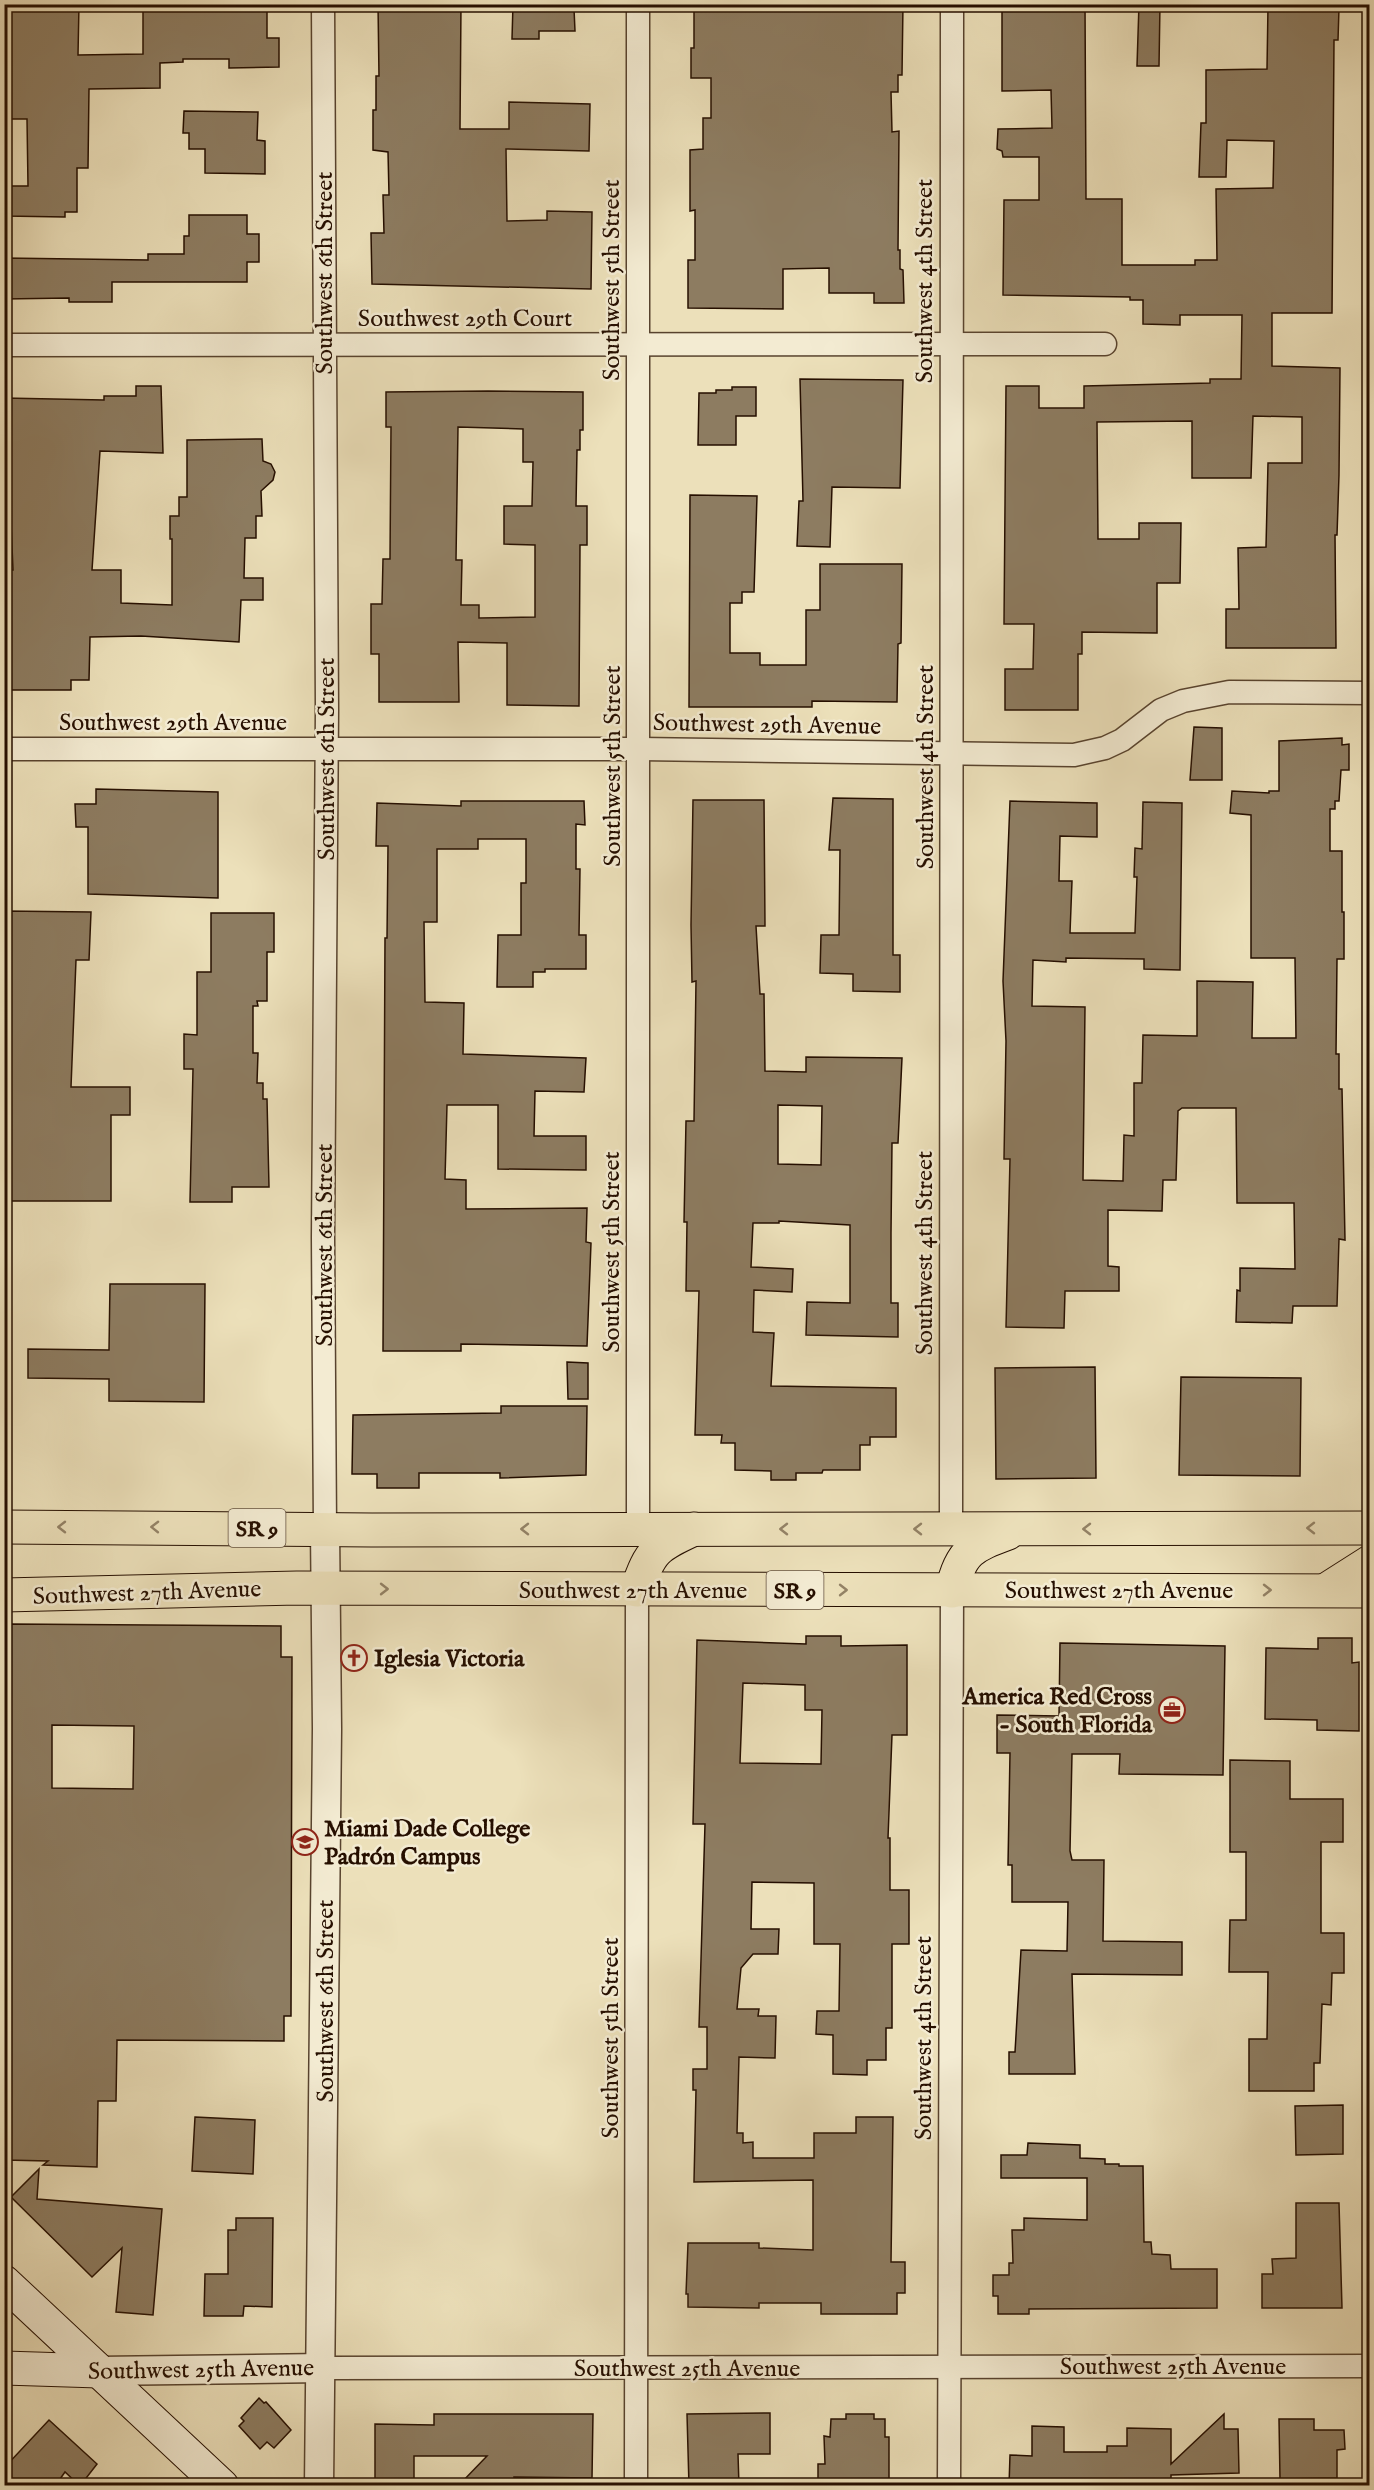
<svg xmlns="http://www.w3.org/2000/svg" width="1374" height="2490" font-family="'IM FELL English',serif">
<rect width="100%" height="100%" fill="#ece0ba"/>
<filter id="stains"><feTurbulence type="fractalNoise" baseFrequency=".00333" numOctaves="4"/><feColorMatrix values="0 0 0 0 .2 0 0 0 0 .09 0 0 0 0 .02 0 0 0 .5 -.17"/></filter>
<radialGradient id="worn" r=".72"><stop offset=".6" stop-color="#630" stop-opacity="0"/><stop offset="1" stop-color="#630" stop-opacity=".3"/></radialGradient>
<g fill="#8d7c61" stroke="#260f00" stroke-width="1.5" fill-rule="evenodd">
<polygon points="79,4 78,55 143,54 143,4 267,4 267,38 279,38 279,67 229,68 229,59 183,59 183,62 160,63 160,88 89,89 88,168 77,168 77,212 65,212 65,217 5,216 5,186 28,186 27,119 4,119 4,5"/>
<polygon points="378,4 461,4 460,129 509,129 509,102 590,104 589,151 506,149 507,221 547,220 547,211 592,212 591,289 372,284 371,233 384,233 383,195 389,195 388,152 373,150 373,110 376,110 376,76 379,76"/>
<polygon points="513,4 568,4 568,8 574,9 575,31 539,31 539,39 512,39"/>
<polygon points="694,4 903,4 902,75 898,75 898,92 891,92 892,132 899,131 898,250 900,250 900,269 903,270 904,303 874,303 874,293 829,293 829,268 783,269 783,309 688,308 688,260 695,260 695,210 690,211 690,150 703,149 703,118 711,118 711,78 691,78 691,48 694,48"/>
<polygon points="1002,4 1085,4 1086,199 1122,199 1122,265 1195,265 1195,260 1217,260 1216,189 1273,188 1274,141 1227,140 1226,177 1199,177 1201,123 1206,123 1206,70 1267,69 1268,6 1339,8 1338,40 1334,40 1332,313 1272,313 1272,366 1340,368 1339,475 1337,535 1335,535 1336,648 1226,648 1226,609 1239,609 1238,548 1266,547 1268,463 1302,463 1302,417 1253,416 1251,478 1192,478 1192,421 1097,422 1098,539 1139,539 1139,523 1181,523 1180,583 1157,583 1157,633 1082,632 1082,654 1078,654 1078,710 1005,710 1005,669 1033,669 1034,624 1004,624 1006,386 1039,386 1039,408 1084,408 1084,386 1210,383 1210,379 1241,379 1242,315 1180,315 1180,325 1143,324 1143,300 1130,300 1130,297 1003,295 1004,200 1039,200 1039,157 1003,157 1002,151 997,149 998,129 1052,128 1051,90 1002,91"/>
<polygon points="1139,4 1160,4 1159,66 1137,66"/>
<polygon points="184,111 258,112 257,140 265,141 265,174 205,173 205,149 189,149 189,133 183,133"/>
<polygon points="189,215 247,215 247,234 259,234 259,262 247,262 247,282 112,282 112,302 69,302 69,298 4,299 4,258 148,260 148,254 184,254 184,236 189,236"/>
<polygon points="800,379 903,380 900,488 832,487 830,547 797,546 799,501 803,501"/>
<polygon points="136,386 161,386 163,453 100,451 92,570 121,570 121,603 172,605 172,539 170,539 170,516 179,516 179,497 187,497 187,440 262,439 263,461 271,464 275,472 273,480 261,491 262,516 256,516 256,538 245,538 244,578 263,578 263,600 241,600 239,642 141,636 90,637 89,680 71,680 71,690 4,690 4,638 10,638 10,570 13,570 8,454 4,454 4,398 104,400 104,396 136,396"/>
<polygon points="732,387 756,387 756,416 736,416 736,445 698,445 699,393 716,393 716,390 732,390"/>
<path d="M488,391L583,392V430H580V450H577L576,506H587V545H580L579,706L507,705V643L458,642L459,702H379V654H371V604H382L383,559H390L391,427H386V392ZM458,427L523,429V462H533L532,506H504V544L535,545V617L479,618V605H461L462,560H456Z"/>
<polygon points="690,495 757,496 754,592 742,592 742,603 730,603 730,653 760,653 760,665 806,665 806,610 820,610 820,564 902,564 901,643 898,644 897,702 812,701 812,707 689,707"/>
<polygon points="1194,727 1222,728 1222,780 1190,780"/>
<polygon points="1342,738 1342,745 1349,744 1349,770 1341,770 1339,801 1335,801 1335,809 1330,809 1330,851 1342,851 1342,912 1344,912 1344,959 1337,959 1336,1054 1339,1054 1339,1089 1342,1089 1345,1240 1339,1239 1337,1306 1293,1306 1292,1323 1236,1322 1237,1290 1240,1291 1240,1268 1295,1269 1294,1203 1237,1203 1236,1108 1182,1108 1178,1111 1176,1180 1163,1180 1162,1211 1108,1210 1108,1266 1119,1267 1119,1291 1065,1291 1064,1328 1006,1327 1010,1159 1004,1159 1006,1041 1003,981 1010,801 1097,803 1097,837 1060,836 1059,881 1072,881 1070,933 1135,933 1137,877 1134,877 1135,848 1142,849 1143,802 1182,803 1180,970 1144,969 1144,959 1066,958 1066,962 1033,960 1032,1006 1085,1007 1083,1180 1123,1181 1124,1135 1134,1136 1134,1083 1142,1083 1143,1035 1197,1036 1197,981 1253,982 1252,1038 1296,1038 1295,958 1251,958 1251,815 1230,813 1232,791 1269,793 1269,791 1279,791 1279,741"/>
<polygon points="96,789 218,792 218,898 88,894 88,827 76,827 75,804 96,804"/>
<polygon points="833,798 893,799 893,955 900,955 900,992 853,991 853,974 820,973 821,935 839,935 840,850 829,850"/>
<path d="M693,800H764L765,926H756L760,994H764L765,1071L806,1072V1057L902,1058L898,1143H892L891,1233V1303H898V1337L806,1335L807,1302L850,1303V1225L779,1221V1223H753L751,1267L793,1269L792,1292L754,1290L753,1332L774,1333L771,1386L896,1388V1437H870V1445H860V1470H823L822,1473H796V1480H771V1471L735,1470V1443H721L722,1435H695L699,1291H686L687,1222H684L686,1121H694L696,981L692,982L691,925ZM778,1105L822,1106L821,1165L778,1164Z"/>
<polygon points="461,801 584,801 585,825 576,824 576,869 580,869 579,935 586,935 586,969 545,969 545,972 533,972 533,987 497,987 498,935 521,935 521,883 526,883 526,839 478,839 478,849 437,849 437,922 424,922 425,1002 464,1003 463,1054 586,1058 584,1092 535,1091 534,1136 586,1136 586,1170 498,1169 498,1105 447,1105 445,1179 466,1180 466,1209 587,1208 586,1242 591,1243 587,1346 461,1344 461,1351 383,1351 385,938 387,938 388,846 376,846 377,803 461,806"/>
<polygon points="4,911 91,912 89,960 76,960 71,1087 130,1087 130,1115 111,1115 111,1201 4,1201"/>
<polygon points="211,913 274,913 274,952 267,952 267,1001 257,1001 258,1006 253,1006 253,1053 258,1053 257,1083 263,1083 263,1099 267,1099 269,1187 232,1187 232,1202 190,1202 193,1069 184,1069 184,1034 197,1035 197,972 211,972"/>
<polygon points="110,1284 205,1284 204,1402 109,1401 109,1379 28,1378 28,1349 109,1350"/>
<polygon points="567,1362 588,1363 588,1399 568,1399"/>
<polygon points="1095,1367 1096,1478 996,1479 995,1368"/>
<polygon points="1181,1377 1301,1378 1300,1476 1179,1475"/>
<polygon points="501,1406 587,1406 586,1475 500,1478 500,1473 419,1473 419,1488 377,1488 377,1474 352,1474 353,1415 501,1413"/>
<path d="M10,1624L281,1626V1657H292L291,2016H284V2041L117,2040L116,2101H98L97,2167L43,2165L48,2161L4,2160V1652L9,1653ZM52,1725L134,1726L133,1789L52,1788Z"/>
<path d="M806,1636H841V1646L907,1645V1735H892L888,1838H890V1890H909V1944H892V2028H886V2060H867V2075L833,2074V2035L816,2034L817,2011H839L840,1944H814V1883L752,1882L751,1929H779L778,1954H753L741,1968L737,2009H759L758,2016H776L775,2058L739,2057L737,2133H743V2143L753,2142V2158H814V2133H856V2117H893L891,2262H905V2293H897V2314H821V2303H759V2308L688,2307V2294H686L688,2243H759V2248L813,2250V2180L694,2182L696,2090H693V2069H707V2027H699L705,1824H693L697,1640L806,1644ZM743,1683L805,1685V1710H822L821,1764L740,1763Z"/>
<polygon points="1318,1638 1352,1638 1352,1663 1359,1662 1359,1731 1317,1730 1317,1720 1265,1719 1266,1648 1318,1649"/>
<polygon points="1060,1643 1225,1646 1223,1775 1119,1774 1120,1754 1072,1754 1070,1851 1072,1860 1104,1860 1103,1941 1182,1942 1182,1975 1072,1974 1075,2074 1009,2074 1009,2052 1015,2052 1021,1950 1067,1951 1068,1902 1012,1902 1012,1865 1008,1865 1010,1753 997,1753 997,1715 1059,1716"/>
<polygon points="1230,1760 1290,1761 1290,1799 1343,1799 1343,1842 1321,1842 1321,1933 1344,1933 1344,1973 1332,1973 1331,2005 1322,2004 1320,2063 1314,2063 1314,2091 1249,2091 1249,2039 1267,2039 1268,1972 1229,1972 1230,1920 1246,1920 1246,1852 1230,1852"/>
<polygon points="1343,2105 1343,2154 1296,2155 1295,2106"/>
<polygon points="195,2117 255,2120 253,2174 192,2171"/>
<polygon points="1028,2143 1080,2145 1080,2158 1105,2159 1105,2164 1119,2164 1119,2166 1143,2166 1144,2242 1151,2242 1152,2254 1170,2255 1171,2269 1217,2269 1217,2308 1029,2309 1029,2314 998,2314 998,2296 993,2296 993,2275 1009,2275 1009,2263 1013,2263 1012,2230 1024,2230 1024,2218 1087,2220 1087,2178 1001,2178 1001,2155 1027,2155"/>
<polygon points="39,2169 37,2199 162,2209 153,2315 116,2312 122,2248 92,2277 11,2197"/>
<polygon points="1296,2203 1339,2203 1342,2308 1262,2308 1262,2274 1273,2274 1272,2259 1296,2258"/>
<polygon points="236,2218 273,2218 272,2307 244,2306 243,2316 204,2316 205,2274 228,2274 228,2230 236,2230"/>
<polygon points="259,2398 264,2403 266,2402 291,2430 274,2448 267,2442 260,2449 239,2426 244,2421 241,2418"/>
<polygon points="770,2413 770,2454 738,2454 739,2486 689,2486 687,2414"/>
<polygon points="434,2414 593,2414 592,2478 514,2477 514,2485 460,2484 487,2456 414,2456 414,2486 375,2486 375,2424 434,2425"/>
<polygon points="846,2414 874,2414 874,2419 885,2419 885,2437 889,2437 889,2486 818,2486 818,2464 825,2464 824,2436 830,2437 831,2419 846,2419"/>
<polygon points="1224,2414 1224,2429 1238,2429 1239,2473 1171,2475 1171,2486 1009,2486 1010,2455 1032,2456 1032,2426 1064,2427 1064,2452 1107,2452 1107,2446 1127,2446 1127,2428 1171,2429 1171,2464"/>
<polygon points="1279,2419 1314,2419 1314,2430 1344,2430 1345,2449 1337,2450 1337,2478 1280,2479"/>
<polygon points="49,2420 97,2464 80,2486 65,2472 55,2486 4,2486 4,2468"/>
</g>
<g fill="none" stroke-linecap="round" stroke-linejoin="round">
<defs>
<g id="minor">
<polyline points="323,4 327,709 323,1237 325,1529"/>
<polyline points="638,4 638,1528"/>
<polyline points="4,345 1105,344"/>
<polyline points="4,749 640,749 1074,755 1105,748 1122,740 1161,710 1183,701 1229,692 1370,693"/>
<polyline points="951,1529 952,4"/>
<polyline points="322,2368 1370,2366"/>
<polyline points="636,2486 637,1590"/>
<polyline points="949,2486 952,1591"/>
</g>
<g id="tertiary">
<polyline points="99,2371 322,2368"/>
<polyline points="319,2486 327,1729 325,1529"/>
</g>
<g id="secondary">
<polyline points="4,2282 222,2486"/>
<polyline points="4,2368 99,2371"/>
</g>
<g id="trunk">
<polyline points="4,1527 372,1530 1370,1528"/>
<path d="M637,1590C650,1550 657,1546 694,1529"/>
<polyline points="1326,1590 1370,1562"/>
<path d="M952,1591C960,1551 973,1546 1008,1533"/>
<polyline points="4,1595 297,1588 1370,1591"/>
</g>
</defs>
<use href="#minor" stroke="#58432e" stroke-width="25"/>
<use href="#tertiary" stroke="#58432e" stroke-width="31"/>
<use href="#secondary" stroke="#260f00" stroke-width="35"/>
<use href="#trunk" stroke="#260f00" stroke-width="35"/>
<use href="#minor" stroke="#f3ebd2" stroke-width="22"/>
<use href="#tertiary" stroke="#f3ebd2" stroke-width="28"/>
<use href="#secondary" stroke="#f3ebd2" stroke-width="33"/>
<use href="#trunk" stroke="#ece0ba" stroke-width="33"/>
</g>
<defs><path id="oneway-chevron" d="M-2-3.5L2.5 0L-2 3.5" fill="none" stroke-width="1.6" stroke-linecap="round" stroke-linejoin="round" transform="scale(1.5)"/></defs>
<g stroke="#938266">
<use href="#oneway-chevron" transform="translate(62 1527) rotate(180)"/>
<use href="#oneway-chevron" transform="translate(155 1527) rotate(-179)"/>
<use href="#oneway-chevron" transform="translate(1311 1528) rotate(180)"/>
<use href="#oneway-chevron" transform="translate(525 1529) rotate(180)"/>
<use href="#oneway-chevron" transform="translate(784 1529) rotate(-180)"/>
<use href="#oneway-chevron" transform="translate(918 1529) rotate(-180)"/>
<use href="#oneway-chevron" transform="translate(1087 1529) rotate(180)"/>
<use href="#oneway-chevron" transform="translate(384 1589)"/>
<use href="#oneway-chevron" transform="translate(843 1590)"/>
<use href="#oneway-chevron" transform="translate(1267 1590)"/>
</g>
<defs>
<symbol id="church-ring" viewBox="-11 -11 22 22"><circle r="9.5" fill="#f3ebd2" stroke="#8f2418" stroke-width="1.5"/><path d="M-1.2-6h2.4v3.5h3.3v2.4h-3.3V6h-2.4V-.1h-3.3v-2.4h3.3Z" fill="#8f2418"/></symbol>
<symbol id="office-ring" viewBox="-11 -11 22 22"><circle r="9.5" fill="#f3ebd2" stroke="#8f2418" stroke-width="1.5"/><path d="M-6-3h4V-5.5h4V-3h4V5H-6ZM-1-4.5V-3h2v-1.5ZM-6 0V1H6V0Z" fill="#8f2418"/></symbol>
<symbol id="university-ring" viewBox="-11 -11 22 22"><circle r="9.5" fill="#f3ebd2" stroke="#8f2418" stroke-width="1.5"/><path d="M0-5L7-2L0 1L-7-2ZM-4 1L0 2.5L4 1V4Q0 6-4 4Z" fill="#8f2418"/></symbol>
</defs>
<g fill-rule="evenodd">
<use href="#church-ring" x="339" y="1643" width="30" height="30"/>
<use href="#office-ring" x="1157" y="1695" width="30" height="30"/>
<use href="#university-ring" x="290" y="1827" width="30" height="30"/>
</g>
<g text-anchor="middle" stroke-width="5" stroke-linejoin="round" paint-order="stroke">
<g fill="#f3ebd2" stroke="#64513f" stroke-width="1.5">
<rect x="228.5" y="1509" width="57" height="38" rx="4.5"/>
<rect x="766.5" y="1571" width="57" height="38" rx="4.5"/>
</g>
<g font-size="22" font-weight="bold" fill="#260f00">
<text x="257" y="1536">SR 9</text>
<text x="795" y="1598">SR 9</text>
</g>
<g font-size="24" fill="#260f00" stroke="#f3ebd2">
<text transform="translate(324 273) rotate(-90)" y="8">Southwest 6th Street</text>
<text transform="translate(611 280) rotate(-90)" y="8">Southwest 5th Street</text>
<text transform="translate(924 281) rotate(-90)" y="8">Southwest 4th Street</text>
<text x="465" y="326">Southwest 29th Court</text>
<text x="173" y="730">Southwest 29th Avenue</text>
<text transform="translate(767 724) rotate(1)" y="8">Southwest 29th Avenue</text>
<text transform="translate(326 759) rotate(-90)" y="8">Southwest 6th Street</text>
<text transform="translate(612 766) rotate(-90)" y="8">Southwest 5th Street</text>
<text transform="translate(925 767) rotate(-90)" y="8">Southwest 4th Street</text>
<text transform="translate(324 1245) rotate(-90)" y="8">Southwest 6th Street</text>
<text transform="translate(611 1252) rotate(-90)" y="8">Southwest 5th Street</text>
<text transform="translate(924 1253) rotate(-90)" y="8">Southwest 4th Street</text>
<text x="633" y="1598">Southwest 27th Avenue</text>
<text x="1119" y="1598">Southwest 27th Avenue</text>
<text transform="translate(147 1592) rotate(-2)" y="8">Southwest 27th Avenue</text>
<text transform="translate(325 2001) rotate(-90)" y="8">Southwest 6th Street</text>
<text transform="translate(610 2038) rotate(-90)" y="8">Southwest 5th Street</text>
<text transform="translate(923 2038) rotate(-90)" y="8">Southwest 4th Street</text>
<text x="1173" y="2374">Southwest 25th Avenue</text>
<text x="687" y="2376">Southwest 25th Avenue</text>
<text transform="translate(201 2369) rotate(-1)" y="8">Southwest 25th Avenue</text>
</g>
<g font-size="24" font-weight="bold" fill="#260f00" stroke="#f3ebd2" text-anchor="start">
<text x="374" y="1666">Iglesia Victoria</text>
<text x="1152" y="1704" text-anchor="end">America Red Cross<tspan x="1152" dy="28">- South Florida</tspan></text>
<text x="324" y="1836">Miami Dade College<tspan x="324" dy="28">Padrón Campus</tspan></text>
</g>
</g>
<rect width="1374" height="2490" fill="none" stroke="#ece0ba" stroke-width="24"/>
<rect x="6" y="6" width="1362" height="2478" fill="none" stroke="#260f00" stroke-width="3"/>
<rect x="12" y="12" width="1350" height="2466" fill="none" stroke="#260f00" stroke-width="1.5"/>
<rect width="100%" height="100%" filter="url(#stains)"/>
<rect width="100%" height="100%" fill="url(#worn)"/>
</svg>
